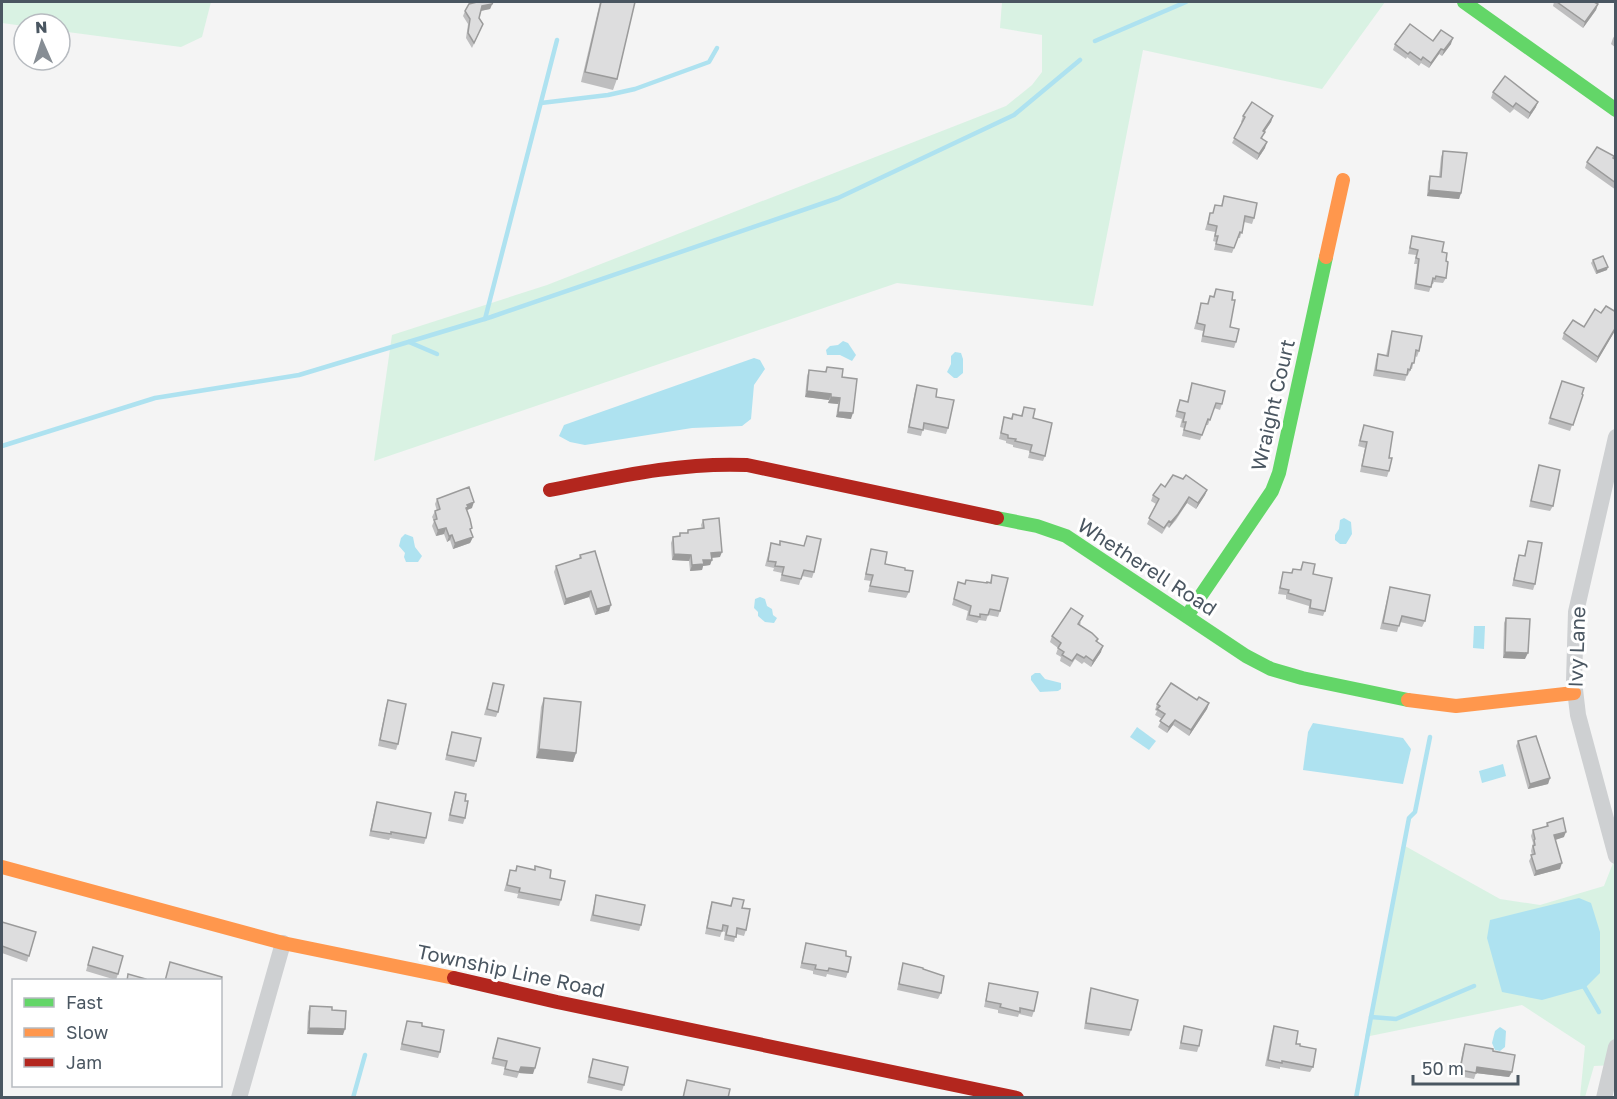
<svg xmlns="http://www.w3.org/2000/svg" width="1617" height="1099" font-family="'Golos Text',sans-serif">
<rect width="100%" height="100%" fill="#f4f4f4"/>
<g fill="#d9f2e3">
<polygon points="2,2 211,2 202,37 181,47 60,31 60,24 24,24 24,26 2,23"/>
<polygon points="1002,2 1385,2 1322,89 1143,50 1093,306 897,283 374,461 392,335 547,285 1006,106 1032,85 1042,72 1042,35 1000,28"/>
<polygon points="1405,846 1500,899 1540,905 1604,886 1615,858 1615,1065 1594,1066 1585,1097 1580,1097 1585,1046 1522,1005 1365,1037"/>
</g>
<g fill="#aee2f0">
<polygon points="843,341 848,343 856,355 852,361 840,355 827,355 826,350 830,346 838,345"/>
<polygon points="955,352 961,353 963,359 963,373 957,378 954,378 947,372 951,364 951,356"/>
<polygon points="754,358 760,360 765,369 754,385 751,419 742,426 692,428 585,445 570,442 559,436 564,425"/>
<polygon points="1344,518 1351,522 1352,534 1346,544 1340,544 1335,540 1335,535 1339,529 1340,520"/>
<polygon points="405,534 413,537 415,547 422,556 418,562 406,562 404,557 405,553 399,546 401,538"/>
<polygon points="760,597 765,599 767,606 772,609 773,615 777,618 774,623 765,622 758,616 758,612 754,608 755,599"/>
<polygon points="1474,626 1485,626 1484,649 1473,648"/>
<polygon points="1035,673 1040,673 1045,679 1061,683 1061,689 1058,691 1040,692 1031,680 1031,676"/>
<polygon points="1313,723 1403,738 1411,749 1403,784 1303,770 1308,732"/>
<polygon points="1137,727 1156,741 1149,750 1130,737"/>
<polygon points="1503,764 1506,776 1482,783 1479,771"/>
<polygon points="1579,898 1591,903 1600,932 1600,973 1585,988 1542,1000 1502,992 1487,938 1490,920"/>
<polygon points="1500,1027 1506,1031 1505,1047 1500,1051 1495,1050 1492,1043 1495,1031"/>
</g>
<g fill="none" stroke-linecap="round" stroke-linejoin="round">
<g stroke="#aee2f0" stroke-width="4.5">
<polyline points="1095,41 1186,2"/>
<polyline points="541,103 608,95 635,89 709,62 717,48"/>
<polyline points="485,319 557,40"/>
<polyline points="409,342 437,354"/>
<polyline points="2,446 155,398 299,375 491,317 838,198 1014,115 1080,60"/>
<polyline points="1582,983 1599,1012"/>
<polyline points="1371,1017 1409,818 1415,812 1430,737"/>
<polyline points="353,1098 365,1055"/>
<polyline points="1356,1098 1371,1017 1396,1019 1474,986"/>
</g>
<g stroke="#ced0d2" stroke-width="16">
<polyline points="1616,437 1576,612 1574,681 1578,715 1616,856"/>
<polyline points="239,1098 283,943"/>
<polyline points="1604,1098 1616,1047"/>
</g>
<g stroke="#63d668" stroke-width="14">
<polyline points="1464,2 1616,110"/>
<polyline points="997,518 1037,526 1066,536 1246,656 1271,669 1302,678 1408,700"/>
<polyline points="1187,616 1272,491 1279,473 1326,257"/>
</g>
<g stroke="#ff974d" stroke-width="14">
<polyline points="1326,257 1343,180"/>
<polyline points="1408,700 1456,706 1574,693"/>
<polyline points="2,867 283,943 454,978"/>
</g>
<g stroke="#b3261e" stroke-width="14">
<path d="M550,490C616,477 680,462 747,465L997,518"/>
<polyline points="454,978 557,1002 1017,1098"/>
</g>
</g>
<g fill="#bebebf">
<polygon points="476,2 493,2 490,9 481,11 479,18 483,24 472,48 466,38 468,24 463,16 465,11"/>
<polygon points="600,2 635,2 617,79 613,90 581,82"/>
<polygon points="1554,2 1594,2 1598,4 1596,10 1583,28 1553,6"/>
<polygon points="1616,34 1616,48 1611,44 1613,38"/>
<polygon points="1433,41 1451,44 1442,56 1439,54 1429,68 1421,63 1419,66 1407,57 1406,59 1393,50 1395,44"/>
<polygon points="1493,92 1536,107 1528,119 1514,109 1510,113 1491,98"/>
<polygon points="1243,116 1273,116 1271,122 1264,132 1262,139 1265,148 1257,160 1232,143 1242,123 1241,122"/>
<polygon points="1443,151 1461,193 1459,199 1427,196 1428,182 1430,176 1439,177 1441,157"/>
<polygon points="1616,160 1616,190 1585,168 1587,162"/>
<polygon points="1224,196 1254,218 1252,224 1244,222 1240,238 1238,238 1232,253 1214,250 1216,242 1213,241 1215,232 1205,230 1210,213 1213,213 1215,205 1221,206"/>
<polygon points="1412,236 1442,252 1446,261 1446,278 1443,283 1434,282 1433,284 1432,284 1429,292 1414,289 1417,264 1414,264 1416,255 1408,254"/>
<polygon points="1593,260 1607,270 1596,274 1591,263"/>
<polygon points="1216,289 1232,300 1230,327 1236,342 1234,348 1201,342 1203,331 1194,329 1201,303 1207,304 1210,296 1213,297"/>
<polygon points="1616,312 1616,329 1596,363 1562,339 1564,333 1584,327 1601,313"/>
<polygon points="1392,331 1419,351 1417,357 1415,356 1412,369 1411,369 1408,375 1407,375 1405,381 1373,376 1376,360 1378,354 1386,356 1390,337"/>
<polygon points="827,367 842,377 851,419 836,417 838,404 828,403 829,400 805,397 807,376 809,370 825,372"/>
<polygon points="1562,381 1583,395 1570,431 1548,424"/>
<polygon points="1192,383 1222,404 1220,410 1214,408 1208,425 1206,425 1200,440 1182,436 1184,428 1180,427 1182,419 1175,417 1180,400 1187,402"/>
<polygon points="917,385 936,397 948,428 946,434 923,429 921,436 907,433 915,391"/>
<polygon points="1024,407 1033,418 1045,456 1043,461 1028,458 1030,451 1013,447 1013,445 1006,443 1006,441 999,439 1004,417 1011,418 1013,414 1021,416"/>
<polygon points="1364,425 1389,458 1389,471 1387,477 1360,472 1365,448 1358,446"/>
<polygon points="1539,465 1553,506 1550,511 1529,507"/>
<polygon points="1207,490 1205,495 1196,509 1187,503 1176,520 1169,528 1167,526 1162,534 1147,524 1156,504 1151,501 1153,495"/>
<polygon points="437,499 472,508 467,510 471,532 473,537 470,543 453,549 450,540 447,542 444,534 436,536 432,526 434,521 432,517 435,511 437,511 435,504"/>
<polygon points="703,520 720,557 712,558 710,565 703,566 702,570 690,571 689,561 672,560 671,543 673,537 679,536 680,533 687,533 688,530 702,529 701,525"/>
<polygon points="807,536 814,572 812,578 802,576 799,585 780,581 782,573 773,571 774,568 765,566 771,543 779,545 780,541 804,546"/>
<polygon points="1528,541 1535,584 1533,590 1512,586 1517,561 1519,555 1524,556"/>
<polygon points="871,549 885,564 905,570 909,592 906,598 868,592 871,581 864,580"/>
<polygon points="580,555 609,611 595,615 589,597 564,605 554,572 556,566 579,559"/>
<polygon points="1303,562 1313,574 1325,611 1323,616 1308,613 1309,606 1286,599 1286,595 1278,594 1283,572 1291,573 1293,569 1300,570"/>
<polygon points="992,575 1000,611 998,617 988,615 986,621 979,620 977,623 966,620 968,611 952,605 958,582 965,584 987,583 990,582"/>
<polygon points="1390,587 1425,621 1422,627 1400,622 1397,632 1380,629"/>
<polygon points="1506,618 1525,659 1503,658 1504,623"/>
<polygon points="1081,622 1080,625 1098,639 1097,642 1101,652 1091,667 1084,662 1082,664 1075,659 1070,667 1060,661 1061,657 1056,654 1058,648 1050,642 1052,636"/>
<polygon points="493,683 498,712 496,717 484,715"/>
<polygon points="544,698 576,753 573,762 536,758 541,707"/>
<polygon points="388,700 398,744 396,750 378,746 386,706"/>
<polygon points="1197,700 1209,703 1207,709 1189,736 1173,725 1167,733 1158,727 1162,719 1155,715 1157,711 1155,710 1157,704"/>
<polygon points="452,732 476,761 474,767 445,760"/>
<polygon points="1518,741 1550,778 1548,784 1528,789 1516,746"/>
<polygon points="455,792 465,801 465,818 463,824 448,821 453,798"/>
<polygon points="377,802 426,838 424,844 390,838 389,840 369,836 375,808"/>
<polygon points="1547,823 1564,837 1555,840 1560,869 1534,876 1529,861 1532,855 1531,851 1533,843 1531,836 1533,830 1546,827"/>
<polygon points="517,866 534,870 535,866 550,878 561,900 559,906 517,898 518,894 504,891 510,870 515,871"/>
<polygon points="596,895 641,925 639,931 590,921"/>
<polygon points="733,898 742,908 746,930 744,936 736,934 734,942 724,940 725,932 722,931 720,937 705,934 710,908 712,902 730,906"/>
<polygon points="2,922 36,932 27,962 2,953"/>
<polygon points="806,943 846,956 848,972 846,978 827,974 826,977 813,974 813,971 800,968"/>
<polygon points="91,953 118,974 116,980 86,971"/>
<polygon points="903,963 923,969 941,993 938,999 897,990"/>
<polygon points="989,983 1034,1011 1032,1017 1019,1014 1018,1017 998,1013 998,1010 984,1007"/>
<polygon points="1091,988 1131,1030 1129,1036 1084,1029 1089,994"/>
<polygon points="310,1006 332,1010 343,1035 307,1034 308,1012"/>
<polygon points="407,1021 422,1026 440,1052 438,1058 400,1050"/>
<polygon points="1184,1026 1199,1046 1197,1052 1179,1049"/>
<polygon points="1274,1026 1300,1046 1313,1067 1310,1072 1280,1067 1280,1069 1265,1066 1272,1032"/>
<polygon points="498,1038 533,1074 519,1073 517,1078 503,1075 505,1067 491,1064"/>
<polygon points="1465,1044 1493,1051 1512,1072 1509,1077 1476,1073 1474,1079 1458,1076 1463,1049"/>
<polygon points="593,1059 624,1085 622,1091 587,1083"/>
</g>
<g fill="#9b9b9b">
<polygon points="493,2 490,9 480,11 482,6"/>
<polygon points="1598,4 1596,10 1583,28 1585,22"/>
<polygon points="1453,38 1451,44 1442,56 1444,50"/>
<polygon points="1441,49 1439,54 1429,68 1431,63"/>
<polygon points="1538,102 1536,107 1528,119 1530,113"/>
<polygon points="1273,116 1271,122 1261,137 1263,131"/>
<polygon points="1267,142 1265,148 1257,160 1259,154"/>
<polygon points="1429,190 1461,193 1459,199 1427,196"/>
<polygon points="1608,267 1607,270 1596,274 1597,271"/>
<polygon points="1616,327 1616,329 1596,363 1598,357"/>
<polygon points="807,391 831,394 829,400 805,397"/>
<polygon points="831,397 840,398 838,404 828,403"/>
<polygon points="838,412 853,413 851,419 836,417"/>
<polygon points="1207,490 1205,495 1196,509 1198,503"/>
<polygon points="1189,497 1187,503 1169,528 1171,522"/>
<polygon points="474,502 472,508 467,510 466,513 467,505"/>
<polygon points="446,528 444,534 436,536 438,530"/>
<polygon points="452,535 450,540 447,542 449,536"/>
<polygon points="473,537 470,543 453,549 455,543"/>
<polygon points="722,552 720,557 709,558 711,553"/>
<polygon points="674,554 691,555 689,561 672,560"/>
<polygon points="703,560 712,560 710,565 703,566 702,570 690,571 692,565"/>
<polygon points="591,591 589,597 564,605 566,599"/>
<polygon points="611,605 609,611 595,615 597,609"/>
<polygon points="1103,646 1101,652 1091,667 1093,661"/>
<polygon points="1505,652 1528,653 1525,659 1503,658"/>
<polygon points="1209,703 1207,709 1189,736 1191,730"/>
<polygon points="1175,720 1173,725 1167,733 1169,727"/>
<polygon points="539,749 576,753 573,762 536,758"/>
<polygon points="1550,778 1548,784 1528,789 1530,784"/>
<polygon points="1566,832 1564,837 1552,841 1554,835"/>
<polygon points="1562,863 1560,869 1534,876 1536,871"/>
<polygon points="309,1028 345,1029 343,1035 307,1034"/>
<polygon points="521,1067 535,1068 533,1074 519,1073"/>
<polygon points="1477,1067 1512,1072 1509,1077 1475,1073"/>
</g>
<g fill="#ddddde" stroke="#9b9b9b" stroke-width="1.5">
<polygon points="477,2 493,2 492,4 482,6 479,18 483,24 474,43 468,33 470,19 465,11 469,4"/>
<polygon points="601,2 635,2 617,79 585,72"/>
<polygon points="1557,2 1594,2 1598,4 1585,22"/>
<polygon points="1410,24 1433,41 1441,30 1453,38 1444,50 1441,49 1431,63 1423,57 1421,60 1410,52 1408,54 1395,44"/>
<polygon points="1505,76 1538,102 1530,113 1516,103 1513,107 1493,92"/>
<polygon points="1252,102 1273,116 1263,131 1265,132 1261,138 1267,142 1259,154 1234,138 1245,117 1243,116"/>
<polygon points="1597,147 1614,156 1613,158 1616,160 1616,183 1587,162"/>
<polygon points="1443,151 1467,153 1461,193 1429,190 1430,176 1441,177"/>
<polygon points="1224,196 1257,203 1254,218 1245,216 1242,233 1240,232 1234,248 1216,244 1218,236 1215,236 1217,226 1208,224 1210,213 1213,213 1215,205 1222,206"/>
<polygon points="1412,236 1444,242 1442,252 1447,253 1446,261 1448,262 1446,278 1436,276 1435,279 1433,278 1431,287 1416,284 1419,259 1416,258 1418,250 1410,248"/>
<polygon points="1603,256 1608,267 1597,271 1593,260"/>
<polygon points="1216,289 1233,292 1232,300 1235,300 1230,327 1239,329 1236,342 1203,336 1205,325 1197,323 1201,303 1208,304 1210,296 1214,297"/>
<polygon points="1606,306 1616,312 1616,327 1598,357 1564,333 1573,320 1584,327 1595,309 1601,313"/>
<polygon points="1392,331 1422,336 1419,351 1416,350 1414,363 1412,363 1410,370 1408,369 1407,375 1376,370 1378,354 1388,356"/>
<polygon points="827,367 843,369 842,377 857,379 853,413 838,412 840,398 831,397 831,394 807,391 809,370 826,372"/>
<polygon points="1562,381 1584,388 1582,394 1583,395 1573,425 1550,418"/>
<polygon points="1192,383 1225,391 1222,404 1216,403 1210,420 1208,419 1202,435 1184,430 1186,422 1183,422 1185,413 1177,411 1180,400 1188,402"/>
<polygon points="917,385 937,389 936,397 954,400 948,428 924,423 923,430 909,427"/>
<polygon points="1024,407 1035,409 1033,418 1052,423 1045,456 1030,452 1032,445 1015,441 1016,439 1008,438 1008,435 1001,433 1004,417 1012,419 1013,414 1022,416"/>
<polygon points="1364,425 1393,432 1389,458 1392,458 1389,471 1362,466 1367,442 1360,441"/>
<polygon points="1539,465 1560,470 1553,506 1531,501"/>
<polygon points="1173,475 1183,479 1186,475 1207,490 1198,503 1189,497 1178,514 1171,522 1169,521 1164,528 1149,518 1159,499 1153,495 1161,484 1165,487"/>
<polygon points="469,487 474,502 467,505 468,507 466,508 470,519 472,528 470,529 473,537 455,543 452,535 449,536 446,528 438,530 434,520 437,519 435,511 440,509 437,499"/>
<polygon points="719,518 722,552 711,553 712,560 703,560 704,564 692,565 691,555 674,554 673,537 680,536 680,533 688,533 688,530 704,528 703,520"/>
<polygon points="807,536 821,539 814,572 804,570 801,579 782,575 784,567 775,566 776,562 768,561 771,543 780,545 780,541 804,546"/>
<polygon points="1528,541 1542,543 1535,584 1514,580 1519,555 1525,556"/>
<polygon points="871,549 887,552 885,564 905,568 905,570 913,571 909,592 870,586 873,575 866,574"/>
<polygon points="595,551 611,605 597,609 591,591 566,599 556,566 581,558 580,555"/>
<polygon points="1303,562 1315,564 1313,574 1332,578 1325,611 1310,608 1311,600 1288,593 1289,590 1280,588 1283,572 1292,573 1293,569 1301,570"/>
<polygon points="992,575 1008,578 1000,611 990,609 988,615 980,614 980,617 969,615 971,606 954,599 958,582 965,584 966,580 987,583 987,582 991,583"/>
<polygon points="1390,587 1430,595 1425,621 1402,616 1399,626 1383,623"/>
<polygon points="1071,608 1083,616 1078,624 1092,633 1098,639 1096,641 1103,646 1093,661 1086,656 1084,658 1077,654 1072,661 1062,655 1064,652 1058,648 1061,643 1052,636"/>
<polygon points="1506,618 1530,619 1528,653 1505,652"/>
<polygon points="493,683 504,685 498,712 487,709"/>
<polygon points="1171,683 1197,700 1199,697 1209,703 1191,730 1175,720 1169,727 1160,721 1165,714 1157,709 1160,706 1157,704"/>
<polygon points="544,698 581,702 576,753 539,749"/>
<polygon points="388,700 406,704 398,744 380,740"/>
<polygon points="452,732 481,738 476,761 447,755"/>
<polygon points="1536,736 1550,778 1530,784 1518,741"/>
<polygon points="455,792 466,794 465,801 468,801 465,818 450,815"/>
<polygon points="377,802 431,813 426,838 391,832 391,834 371,831"/>
<polygon points="1563,818 1566,832 1554,835 1562,863 1536,871 1531,855 1535,854 1533,846 1535,845 1534,840 1535,839 1533,830 1548,826 1547,823"/>
<polygon points="517,866 535,870 535,866 551,870 550,878 565,881 561,900 519,892 520,888 507,885 510,870 516,871"/>
<polygon points="596,895 645,905 641,925 593,915"/>
<polygon points="733,898 744,900 742,908 750,909 746,930 737,928 736,937 726,935 728,926 723,925 722,931 707,928 712,902 731,906"/>
<polygon points="2,922 36,932 29,956 2,946"/>
<polygon points="806,943 846,951 846,956 851,957 848,972 829,968 828,971 815,969 816,965 802,963"/>
<polygon points="93,947 123,956 118,974 88,965"/>
<polygon points="170,962 222,977 220,983 220,981 165,981"/>
<polygon points="903,963 923,968 923,969 944,976 941,993 899,984"/>
<polygon points="128,974 146,979 146,981 127,981"/>
<polygon points="989,983 1038,992 1034,1011 1020,1008 1020,1012 1000,1007 1001,1004 986,1001"/>
<polygon points="1091,988 1138,1000 1131,1030 1086,1023"/>
<polygon points="310,1006 332,1007 332,1010 346,1011 345,1029 309,1028"/>
<polygon points="407,1021 422,1023 422,1026 444,1030 440,1052 402,1044"/>
<polygon points="1184,1026 1202,1030 1199,1046 1181,1043"/>
<polygon points="1274,1026 1298,1031 1296,1044 1300,1044 1300,1046 1316,1049 1313,1067 1282,1061 1282,1063 1268,1060"/>
<polygon points="498,1038 540,1048 535,1068 521,1067 519,1072 505,1069 507,1061 493,1058"/>
<polygon points="1465,1044 1493,1049 1493,1051 1515,1055 1512,1072 1477,1067 1476,1073 1460,1070"/>
<polygon points="593,1059 628,1067 624,1085 589,1077"/>
<polygon points="687,1080 730,1089 728,1098 683,1098"/>
</g>
<g text-anchor="middle" stroke-width="6" stroke-linejoin="round" paint-order="stroke">
<g font-size="20" fill="#4a5661" stroke="#fff">
<text transform="translate(1273 405) rotate(-77)" y="7">Wraight Court</text>
<text transform="translate(1147 567) rotate(33)" y="7">Whetherell Road</text>
<text transform="translate(1577 647) rotate(-88)" y="7">Ivy Lane</text>
<text transform="translate(511 971) rotate(12)" y="7">Township Line Road</text>
</g>
</g>
<rect width="1617" height="1099" fill="none" stroke="#4a5661" stroke-width="6"/>
<rect x="12" y="979" width="210" height="108" fill="#ffffff" stroke="#b7bbc0" stroke-width="1.5"/>
<rect x="24" y="998" width="30" height="9" fill="#63d668" stroke="#b7bbc0" stroke-width="1.5"/>
<text x="66" y="1009" font-size="18" fill="#4a5661">Fast</text>
<rect x="24" y="1028" width="30" height="9" fill="#ff974d" stroke="#b7bbc0" stroke-width="1.5"/>
<text x="66" y="1039" font-size="18" fill="#4a5661">Slow</text>
<rect x="24" y="1058" width="30" height="9" fill="#b3261e" stroke="#b7bbc0" stroke-width="1.5"/>
<text x="66" y="1069" font-size="18" fill="#4a5661">Jam</text>
<g transform="translate(42 42) rotate(357)"><circle r="28" fill="#ffffff" stroke="#b7bbc0" stroke-width="1.5"/>
<path d="M0-4.5L10 22L0 15L-10 22Z" fill="#868d94"/>
<text y="-9" font-size="16" font-weight="bold" text-anchor="middle" fill="#4a5661">N</text>
</g>
<path d="M1413 1075v9h105v-9" fill="none" stroke="#4a5661" stroke-width="3"/>
<text x="1422" y="1075" font-size="18" fill="#4a5661" stroke="#ffffff" stroke-width="4.5" paint-order="stroke">50 m</text>
</svg>
